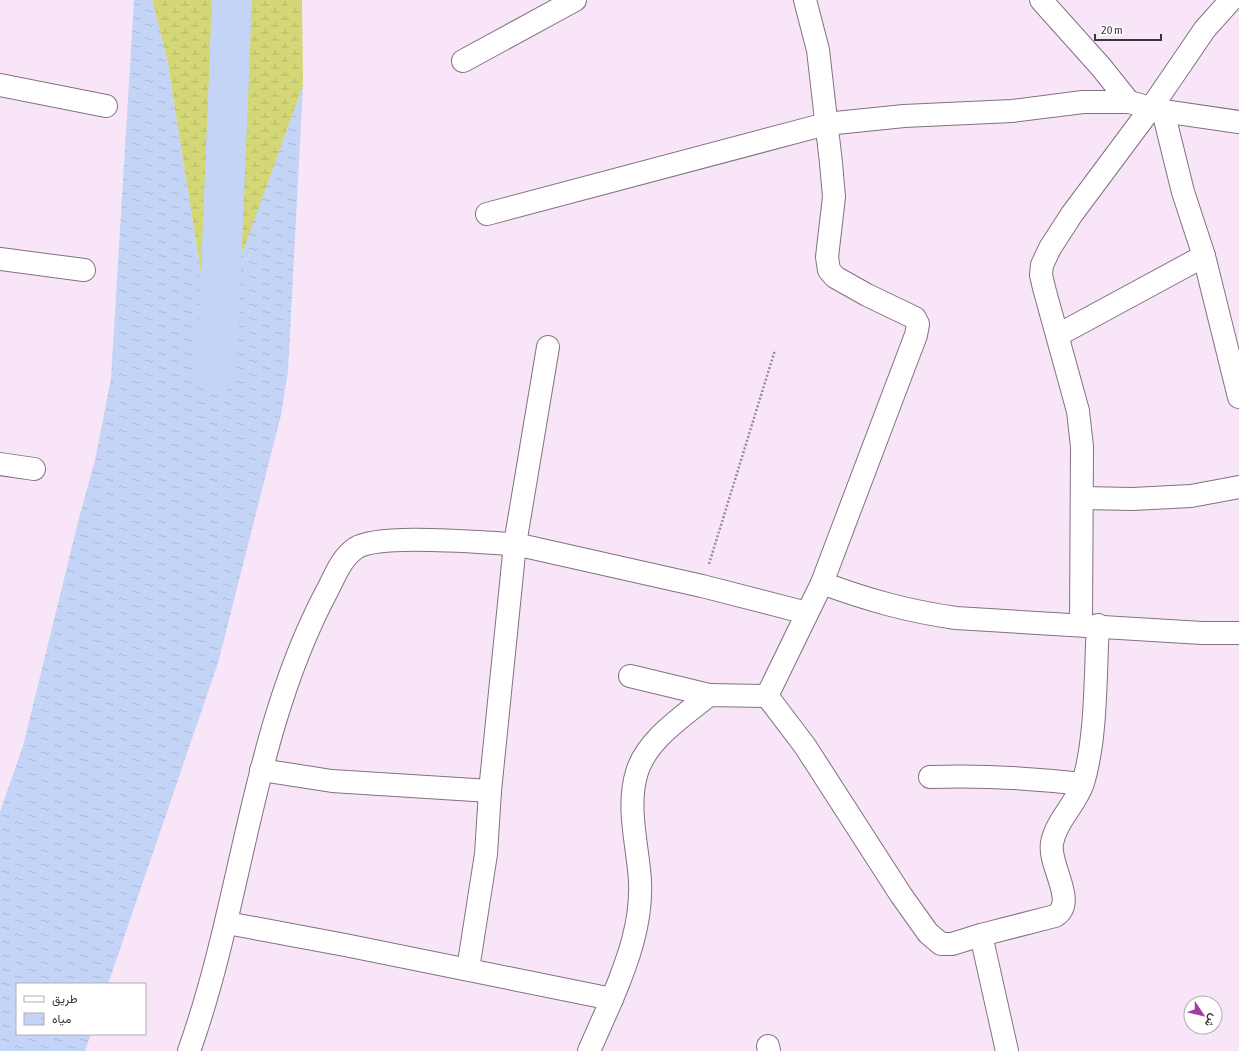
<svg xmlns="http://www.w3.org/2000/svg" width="1239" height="1051" font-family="'Asap Condensed',Vazirmatn,sans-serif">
<defs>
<pattern id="wetland-marsh" width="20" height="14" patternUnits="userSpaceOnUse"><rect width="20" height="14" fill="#d4d776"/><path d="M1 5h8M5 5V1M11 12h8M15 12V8" fill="none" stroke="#b7b967"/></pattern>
<pattern id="water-ripples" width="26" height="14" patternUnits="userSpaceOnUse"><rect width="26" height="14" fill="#c3d4f6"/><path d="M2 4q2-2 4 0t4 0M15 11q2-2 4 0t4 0" fill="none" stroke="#a8b7d4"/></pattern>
</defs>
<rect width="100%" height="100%" fill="#f9e5f8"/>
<polygon fill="url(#wetland-marsh)" points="152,0 302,0 303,86 219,320 201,274 167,59"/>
<polygon fill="url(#water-ripples)" points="134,0 152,0 167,59 201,274 218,319 303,86 288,371 281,415 218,663 108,984 17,984 17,1034 91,1034 85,1051 0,1051 0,812 23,746 78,522 96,456 111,378"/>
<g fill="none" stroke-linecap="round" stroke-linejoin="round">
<polyline stroke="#c3d4f6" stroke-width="40" points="215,374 219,320 232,0"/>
<defs>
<g id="minor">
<polyline points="805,0 818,50 831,163 834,197 827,257 829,270 835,277 867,295 915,318 918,324 916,335 822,583"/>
<polyline points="1041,0 1101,67 1129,102"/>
<polyline points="463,61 575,0"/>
<polyline points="0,85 106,106"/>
<polyline points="1163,111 1183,192 1204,256 1239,397"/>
<polyline points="487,214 826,124 904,116 1012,111 1083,102 1129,102 1163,111 1239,122"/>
<polyline points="0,259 84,270"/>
<polyline points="1058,335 1204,256"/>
<polyline points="0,464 34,469"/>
<polyline points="1082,498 1133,499 1191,496 1239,487"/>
<polyline points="1081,624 1082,447 1078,411 1044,288 1041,275 1042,265 1050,248 1072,214 1151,108 1205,29 1231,0"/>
<polyline points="630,676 709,695"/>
<polyline points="767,696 805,746 901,895 928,933 941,944 952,944 981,935"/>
<polyline points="261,770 332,781 490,791"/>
<path d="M930,777C983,775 1030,778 1082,784"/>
<polyline points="227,923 345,945 612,999 589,1051"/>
<polyline points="468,969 486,854 490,791 515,544 702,586 807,613"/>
<path d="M612,999C628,961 642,922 640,881C638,846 626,807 637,772C647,739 684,716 709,695L767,696L822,583C868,600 907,611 956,618L1202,633H1239"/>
<polyline points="768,1046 769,1051"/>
<path d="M189,1051C243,900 251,734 327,591C335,576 341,558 356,548C380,533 483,543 515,544L548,347"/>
<path d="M1007,1051L981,935L1055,916C1078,902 1048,866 1052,843C1056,821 1076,804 1083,783C1097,737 1095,674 1098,625"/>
</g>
</defs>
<use href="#minor" stroke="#827181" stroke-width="24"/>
<polyline stroke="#988b98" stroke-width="2.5" stroke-dasharray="2 2" stroke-linecap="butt" points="709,564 775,350"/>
<use href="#minor" stroke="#fff" stroke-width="22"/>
</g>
<rect x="16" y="983" width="130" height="52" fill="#ffffff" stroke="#b1aeb1"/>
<rect x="24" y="996" width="20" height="6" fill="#ffffff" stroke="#b1aeb1"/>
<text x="52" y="1003" font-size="12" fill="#3d353d">طريق</text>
<rect x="24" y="1013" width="20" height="12" fill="url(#water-ripples)" stroke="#b1aeb1"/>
<text x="52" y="1023" font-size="12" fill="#3d353d">مياه</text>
<g transform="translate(1203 1015) rotate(125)"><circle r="19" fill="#ffffff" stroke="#b1aeb1"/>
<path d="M0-3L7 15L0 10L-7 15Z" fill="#a03ea4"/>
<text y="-6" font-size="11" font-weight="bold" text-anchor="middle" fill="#3d353d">ش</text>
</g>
<path d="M1095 34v6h66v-6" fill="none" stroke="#3d353d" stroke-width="2"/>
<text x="1101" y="34" font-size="12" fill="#3d353d" stroke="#ffffff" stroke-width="3" paint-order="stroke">20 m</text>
</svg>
